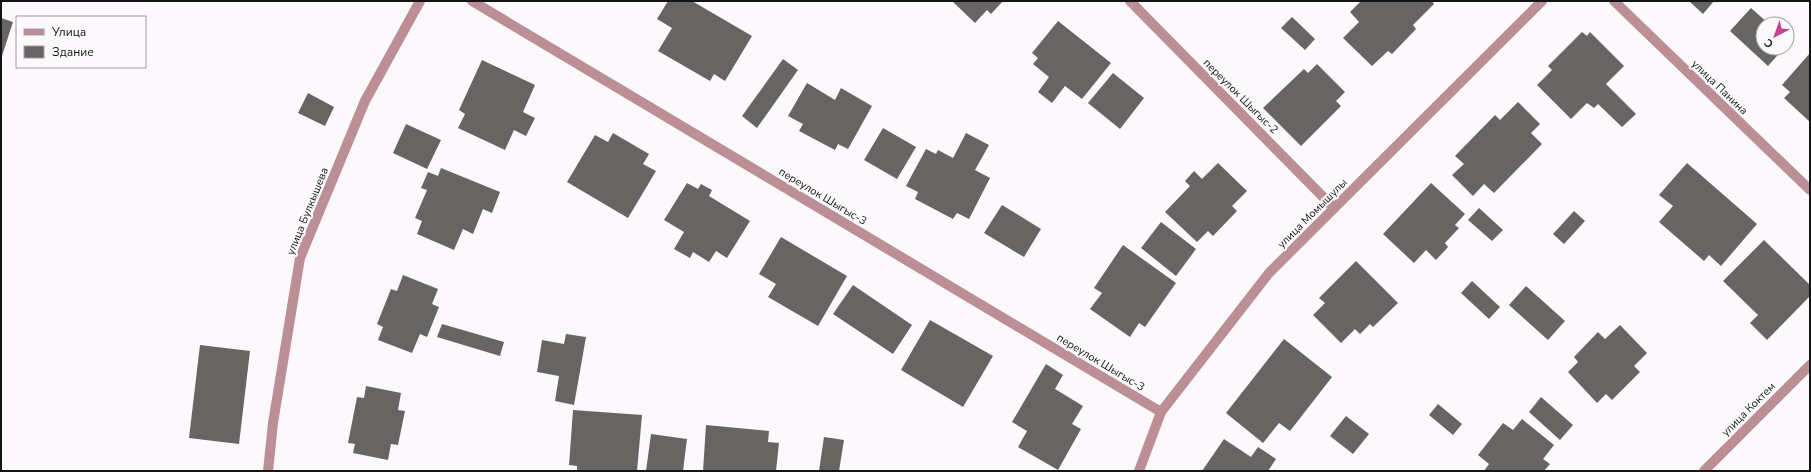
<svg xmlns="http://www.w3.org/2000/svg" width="1811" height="472" font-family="'Nunito Sans',sans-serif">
<rect width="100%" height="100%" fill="#fbf9fb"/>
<g fill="#676563">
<polygon points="668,1 692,1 752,36 725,81 714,74 710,81 658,51 672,28 657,19"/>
<polygon points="952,1 1003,1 991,14 987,10 975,23"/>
<polygon points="1361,1 1432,1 1434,4 1413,25 1416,29 1392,54 1388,51 1372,66 1343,38 1359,22 1350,12"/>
<polygon points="1689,1 1714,1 1703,14"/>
<polygon points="1751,8 1769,24 1763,24 1763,48 1784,48 1768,66 1730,31"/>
<polygon points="1292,17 1315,39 1305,50 1281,28"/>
<polygon points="1,18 13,22 1,59"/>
<polygon points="1058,21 1111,63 1082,99 1065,86 1052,103 1038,92 1049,77 1033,64 1038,58 1032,53"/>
<polygon points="1582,32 1587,36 1590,32 1624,66 1606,84 1636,114 1622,127 1598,104 1594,108 1587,103 1571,119 1537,85 1552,70 1548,66"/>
<polygon points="1810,53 1810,122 1784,98 1790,92 1782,85"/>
<polygon points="783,59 798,70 757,128 742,116"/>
<polygon points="482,60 535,85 523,112 535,118 526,136 514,130 505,150 458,128 465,114 459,110"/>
<polygon points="1317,64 1345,92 1336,101 1341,106 1301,146 1263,108 1304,69 1308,73"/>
<polygon points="1113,73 1144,98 1120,129 1088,103"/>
<polygon points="807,83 835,100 841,88 872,106 848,149 838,144 835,150 799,131 803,124 788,116"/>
<polygon points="308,93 334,107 325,126 298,113"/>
<polygon points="1518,102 1540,124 1531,133 1542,144 1494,193 1484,184 1473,196 1452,175 1464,164 1455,156 1495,115 1500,120"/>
<polygon points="406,124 441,140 427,169 393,153"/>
<polygon points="883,128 916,147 897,179 864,160"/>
<polygon points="613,133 649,154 643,164 656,171 628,218 567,182 595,135 608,142"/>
<polygon points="966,133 989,145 975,170 990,178 969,219 957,213 953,219 915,199 918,192 906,186 926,149 936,154 938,150 953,158"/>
<polygon points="1218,163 1247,191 1232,206 1237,211 1213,236 1208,231 1197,242 1165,212 1190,186 1185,181 1194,171 1202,179"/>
<polygon points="1687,163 1757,224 1721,266 1709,255 1704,261 1659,222 1673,206 1659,195"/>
<polygon points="441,168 500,192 492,213 483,209 473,234 463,229 454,250 417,234 422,221 415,218 427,190 421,188 428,172 438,176"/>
<polygon points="687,183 698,189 701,184 712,190 709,196 750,221 727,258 716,251 709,262 693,252 690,258 674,249 684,232 664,220"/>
<polygon points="1431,183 1465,214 1455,225 1459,228 1445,243 1448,247 1436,260 1426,250 1414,263 1383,234"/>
<polygon points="1002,205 1041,229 1024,257 984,233"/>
<polygon points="1479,208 1503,230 1492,241 1468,220"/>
<polygon points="1574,211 1585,221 1564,244 1553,234"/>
<polygon points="1161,222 1196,249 1176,276 1141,248"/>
<polygon points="781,237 847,276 818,326 768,297 776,284 759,274"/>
<polygon points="1764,240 1810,285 1810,296 1767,340 1750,323 1758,315 1723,281"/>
<polygon points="1123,245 1176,283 1145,327 1139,323 1130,337 1090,309 1102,293 1094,288"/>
<polygon points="1356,261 1398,303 1373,327 1370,324 1360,334 1355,329 1341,343 1313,315 1325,303 1319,298"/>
<polygon points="403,275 438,289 432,304 439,307 427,337 420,334 412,353 378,340 383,327 377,324 391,289 397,291"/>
<polygon points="1472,281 1500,307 1489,319 1461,293"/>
<polygon points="853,285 912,325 893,354 833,314"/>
<polygon points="1526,286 1565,321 1548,340 1509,305"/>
<polygon points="930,320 993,356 963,407 901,370"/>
<polygon points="442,324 504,342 500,356 437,337"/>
<polygon points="1620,325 1647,353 1634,366 1640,372 1612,400 1606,394 1597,403 1568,372 1578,362 1574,357 1598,332 1605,339"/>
<polygon points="566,334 586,337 574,405 555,401 559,376 537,372 542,340 564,344"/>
<polygon points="1284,339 1332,377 1290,431 1279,423 1263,443 1226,413"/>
<polygon points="200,345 250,351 239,444 189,438"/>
<polygon points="1046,364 1063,375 1055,389 1083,406 1072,424 1081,429 1058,470 1018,447 1027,431 1012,422"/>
<polygon points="366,386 401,393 398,410 405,411 398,445 391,444 388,460 353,453 355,444 348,443 357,397 364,398"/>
<polygon points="1541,397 1573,425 1560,440 1529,412"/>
<polygon points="1438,404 1462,424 1453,435 1429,415"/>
<polygon points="573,410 642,415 637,471 577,471 577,466 569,465"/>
<polygon points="1346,416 1369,434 1353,454 1330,436"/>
<polygon points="1522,419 1554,445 1543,459 1550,464 1544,471 1484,471 1489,464 1478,455 1503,423 1513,430"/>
<polygon points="706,425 769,431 768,442 779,443 776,471 703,471"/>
<polygon points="651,434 687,439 683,471 646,471"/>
<polygon points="824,437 844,440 839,471 819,471"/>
<polygon points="1224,439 1251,457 1258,447 1276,459 1268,471 1202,471"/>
</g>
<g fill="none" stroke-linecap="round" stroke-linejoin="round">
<g stroke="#bc8f97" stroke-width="10">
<polyline points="472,1 1161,412"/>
<polyline points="1130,1 1334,208"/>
<polyline points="1614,1 1810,190"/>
<polyline points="268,471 273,423 300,258 365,101 420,1"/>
<polyline points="1139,471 1161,412 1269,273 1542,1"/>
<polyline points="1704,471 1810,365"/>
</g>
</g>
<g text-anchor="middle" stroke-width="4" stroke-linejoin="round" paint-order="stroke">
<g font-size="11" fill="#151415" stroke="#fbf9fb">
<text transform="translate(1720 87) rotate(44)" y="4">улица Панина</text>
<text transform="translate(1241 96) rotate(45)" y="4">переулок Шыгыс-2</text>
<text transform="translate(823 196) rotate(31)" y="4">переулок Шыгыс-3</text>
<text transform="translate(307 211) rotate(-68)" y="4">улица Булкышева</text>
<text transform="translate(1312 213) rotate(-45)" y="4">улица Момышулы</text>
<text transform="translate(1101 362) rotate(31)" y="4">переулок Шыгыс-3</text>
<text transform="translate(1748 409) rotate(-45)" y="4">улица Коктем</text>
</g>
</g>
<rect width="1811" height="472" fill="none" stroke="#151415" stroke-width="4"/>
<rect x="16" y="16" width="130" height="52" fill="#fbf9fb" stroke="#9f9d9f"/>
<rect x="24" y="29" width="20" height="6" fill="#bc8f97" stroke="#9f9d9f"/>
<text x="52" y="36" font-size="12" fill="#151415">Улица</text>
<rect x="24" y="46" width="20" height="12" fill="#676563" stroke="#9f9d9f"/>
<text x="52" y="56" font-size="12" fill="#151415">Здание</text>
<g transform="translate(1775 36) rotate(221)"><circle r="19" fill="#fbf9fb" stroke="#9f9d9f"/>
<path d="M0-3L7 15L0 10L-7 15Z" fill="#c14392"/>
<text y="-6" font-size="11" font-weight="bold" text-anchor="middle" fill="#151415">С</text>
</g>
</svg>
